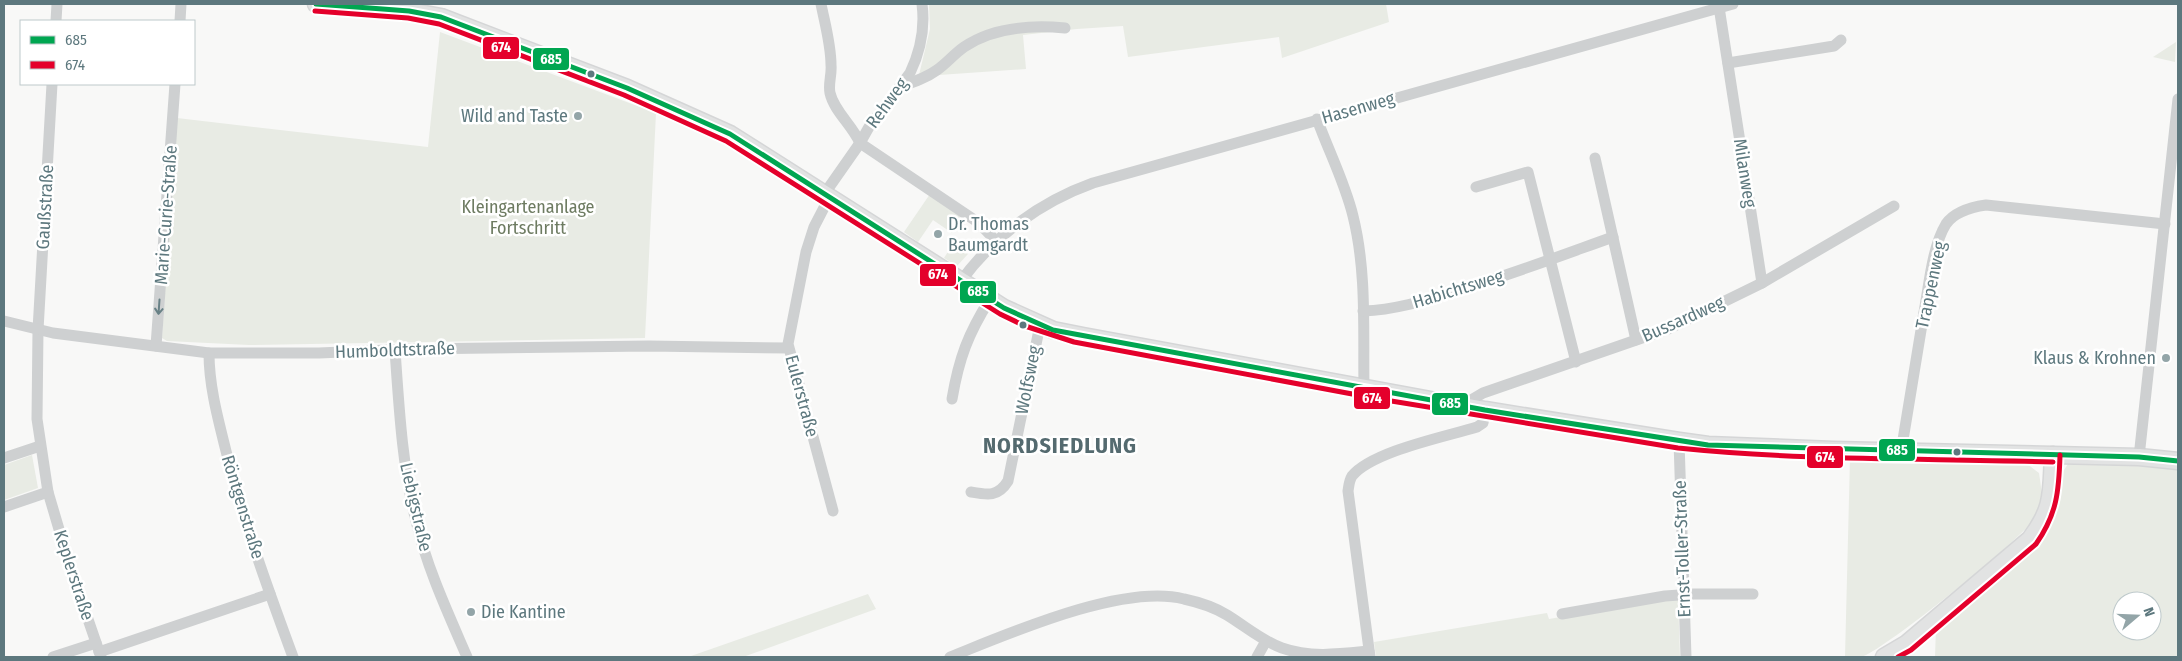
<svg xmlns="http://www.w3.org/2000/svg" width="2182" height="661" font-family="'Fira Sans Condensed',sans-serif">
<rect width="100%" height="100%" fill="#f8f8f7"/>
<g fill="#e8ebe4" fill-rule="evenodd">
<polygon points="929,4 1386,4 1389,22 1282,58 1279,37 1128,57 1123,26 1077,29 1023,35 1026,69 939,75 919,75 930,29"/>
<polygon points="440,32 656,113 645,338 249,345 167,341 162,338 177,118 428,147"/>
<polygon points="2176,42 2175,62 2153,57"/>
<polygon points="930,194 963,216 952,233 933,220 918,242 904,232"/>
<polygon points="954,248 968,254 957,266 944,258 949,250"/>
<polygon points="32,455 38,488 4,500 4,465"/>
<path d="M1850,458L2022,460L2039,473C2041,487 2044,501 2038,514C2029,534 1881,653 1861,657C1856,658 1850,657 1845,657Z"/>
<path d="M2073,461L2142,463L2178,468V657H1935L1936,627L2036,544L2051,524L2060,502L2062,473L2068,464ZM2122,601H2152V631H2122Z"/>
<polygon points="868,594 876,609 743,657 691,656"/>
<polygon points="1678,597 1680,657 1376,657 1374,642 1547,613 1549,619"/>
</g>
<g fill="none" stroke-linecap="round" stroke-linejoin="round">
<defs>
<g id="secondary">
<polyline points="316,4 409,11 441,17 627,88 730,134 1004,308 1053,330 1083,336 1485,410 1679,441 1708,445 1833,450 2139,457 2178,461"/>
<path d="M1884,657L1906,644L2030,539C2054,508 2051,491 2053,455"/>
</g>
</defs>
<use href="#secondary" stroke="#d5d6d7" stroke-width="19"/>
<g stroke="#ced0d1" stroke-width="11">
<path d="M821,4C825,24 831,45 831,65C832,74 828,84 830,93C834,111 852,125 860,143L979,223L996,241"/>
<polyline points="1719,7 1762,283"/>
<polyline points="56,21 57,4"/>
<polyline points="180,21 181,4"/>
<polyline points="1728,63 1834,46 1841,40"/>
<polyline points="52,84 38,330 37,419 48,492 71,570 101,657"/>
<path d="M902,86C914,82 926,78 937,70C947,63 954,54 964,47C993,27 1032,25 1065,28"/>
<path d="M1317,119C1329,152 1345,183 1353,216C1367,272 1363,332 1364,389"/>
<polyline points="1595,158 1636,340"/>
<polyline points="1476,187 1528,172 1576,362"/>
<path d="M825,193L860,143L869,127L910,73C920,52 925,27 922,4"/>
<polyline points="830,196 814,227 806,252 788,344 833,511"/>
<path d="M961,281C994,236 1040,202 1093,183L1733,4"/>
<path d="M1363,311C1394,310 1424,301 1453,292C1507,276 1560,256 1613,237"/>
<polyline points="4,321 53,333 209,353 319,353 412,349 649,346 788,348"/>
<polyline points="156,346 175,84"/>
<path d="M395,350C399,407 402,465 416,521C427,568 448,613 467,657"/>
<path d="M209,353C209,386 218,419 226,451C243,521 268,589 293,657"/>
<path d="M952,399C959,358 968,334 990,299"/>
<polyline points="1461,406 1483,393 1668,329 1762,283 1894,206"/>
<polyline points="1679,441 1686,657"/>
<path d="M1901,452C1909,405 1916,359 1924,312C1929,286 1932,247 1946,224C1955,211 1972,207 1986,205L2165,224"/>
<polyline points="2139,457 2178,99"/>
<polyline points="4,458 40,446"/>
<path d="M971,492C988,495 998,497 1008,481L1040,325"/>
<polyline points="4,507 48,492"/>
<polyline points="1562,614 1665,596 1694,594 1753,594"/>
<polyline points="99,652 270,594"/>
<polyline points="53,657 96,643"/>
<path d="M950,657C1008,634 1123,583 1184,599C1198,602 1214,607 1227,615C1245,626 1262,641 1282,648C1310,658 1340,654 1369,651"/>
<polyline points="1257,657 1266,641"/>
<path d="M1370,657L1348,491C1349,485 1349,481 1352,476C1373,451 1445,437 1477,427L1483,423L1485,410"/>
</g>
<use href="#secondary" stroke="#e2e3e3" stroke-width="16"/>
<defs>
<polyline id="bus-1" points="316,4 409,11 441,17 627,88 730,134 1004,308 1053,330 1485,410 1708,445 2139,457 2178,461"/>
<g id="bus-2">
<path d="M315,11L408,18L439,24L624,95L726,141L1000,314L1025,326L1074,342L1379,399L1678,448C1803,461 1928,458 2053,462"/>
<path d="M1898,657L1911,650L2036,544C2057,514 2059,491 2060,455"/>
</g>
</defs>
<use href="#bus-1" stroke="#fff" stroke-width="9"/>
<use href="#bus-2" stroke="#fff" stroke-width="9"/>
<use href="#bus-1" stroke="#00a651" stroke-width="5"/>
<use href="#bus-2" stroke="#e4002b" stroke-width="5"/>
</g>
<defs><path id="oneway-shaft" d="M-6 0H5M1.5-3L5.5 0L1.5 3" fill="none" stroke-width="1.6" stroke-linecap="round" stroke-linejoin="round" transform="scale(1.25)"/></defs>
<use stroke="#688186" href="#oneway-shaft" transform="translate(159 307) rotate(94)"/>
<g fill="#5d787e" stroke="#fff" stroke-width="2">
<circle cx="591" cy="74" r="4.5"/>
<circle cx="1023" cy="325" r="4.5"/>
<circle cx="1957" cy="452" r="4.5"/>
</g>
<g fill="#93a5a8" stroke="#fff" stroke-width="2">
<circle cx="578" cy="116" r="5"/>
<circle cx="938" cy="234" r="5"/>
<circle cx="2166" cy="358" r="5"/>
<circle cx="471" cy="612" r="5"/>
</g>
<g text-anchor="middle" stroke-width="5" stroke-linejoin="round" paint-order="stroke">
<g font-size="18" fill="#5d787e" stroke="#fff">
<text transform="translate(887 103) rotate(-54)" y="6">Rehweg</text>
<text transform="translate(1358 108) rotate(-16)" y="6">Hasenweg</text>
<text transform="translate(1745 173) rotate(81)" y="6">Milanweg</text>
<text transform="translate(45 207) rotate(-87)" y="6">Gaußstraße</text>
<text transform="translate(166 215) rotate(-86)" y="6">Marie-Curie-Straße</text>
<text transform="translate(1931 285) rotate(-78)" y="6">Trappenweg</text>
<text transform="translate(1458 289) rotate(-17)" y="6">Habichtsweg</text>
<text transform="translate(1683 319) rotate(-24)" y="6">Bussardweg</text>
<text transform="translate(395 350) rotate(-2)" y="6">Humboldtstraße</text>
<text transform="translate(1028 380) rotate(-79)" y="6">Wolfsweg</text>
<text transform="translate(802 396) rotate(75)" y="6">Eulerstraße</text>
<text transform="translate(243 507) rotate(73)" y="6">Röntgenstraße</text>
<text transform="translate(416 507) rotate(77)" y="6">Liebigstraße</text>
<text transform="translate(1682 549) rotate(-92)" y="6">Ernst-Toller-Straße</text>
<text transform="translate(74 575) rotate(72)" y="6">Keplerstraße</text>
</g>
<g font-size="18" fill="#5d787e" stroke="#fff" text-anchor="end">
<text x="568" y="122">Wild and Taste</text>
<text x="948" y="230" text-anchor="start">Dr. Thomas<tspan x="948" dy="21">Baumgardt</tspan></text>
<text x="2156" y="364">Klaus &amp; Krohnen</text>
<text x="481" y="618" text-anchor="start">Die Kantine</text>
</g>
<g font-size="18" fill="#6d7b61" stroke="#fff">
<text x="528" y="213">Kleingartenanlage<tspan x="528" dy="21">Fortschritt</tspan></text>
</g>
<g font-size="22" font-weight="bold" letter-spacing="1" fill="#546a6f" stroke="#fff">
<text x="1060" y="453">NORDSIEDLUNG</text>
</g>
</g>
<g stroke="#fff" stroke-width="2">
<rect x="482" y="36" width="38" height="24" rx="5" fill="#e4002b"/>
<rect x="532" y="47" width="38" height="24" rx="5" fill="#00a651"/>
<rect x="919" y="263" width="38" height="24" rx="5" fill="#e4002b"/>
<rect x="959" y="280" width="38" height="24" rx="5" fill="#00a651"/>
<rect x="1353" y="386" width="38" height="24" rx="5" fill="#e4002b"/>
<rect x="1431" y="392" width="38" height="24" rx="5" fill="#00a651"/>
<rect x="1878" y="438" width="38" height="24" rx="5" fill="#00a651"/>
<rect x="1806" y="445" width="38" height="24" rx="5" fill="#e4002b"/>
</g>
<g font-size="14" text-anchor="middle" font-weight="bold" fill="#fff">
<text x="501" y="52">674</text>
<text x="551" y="64">685</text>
<text x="938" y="279">674</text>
<text x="978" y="296">685</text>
<text x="1372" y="403">674</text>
<text x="1450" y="408">685</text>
<text x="1897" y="455">685</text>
<text x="1825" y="462">674</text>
</g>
<rect width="2182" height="661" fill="none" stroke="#5d787e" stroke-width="10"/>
<rect x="20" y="20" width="175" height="65" fill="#ffffff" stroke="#bec9cb"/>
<rect x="30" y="36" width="25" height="8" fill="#00a651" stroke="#bec9cb"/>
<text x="65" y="45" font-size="15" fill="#5d787e">685</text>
<rect x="30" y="61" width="25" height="8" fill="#e4002b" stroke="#bec9cb"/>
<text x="65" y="70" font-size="15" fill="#5d787e">674</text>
<g transform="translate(2137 616) rotate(71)"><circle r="24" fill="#ffffff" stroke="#bec9cb"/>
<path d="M0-4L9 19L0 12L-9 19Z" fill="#93a5a8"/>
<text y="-8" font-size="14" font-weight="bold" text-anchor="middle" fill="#5d787e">N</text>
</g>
</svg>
